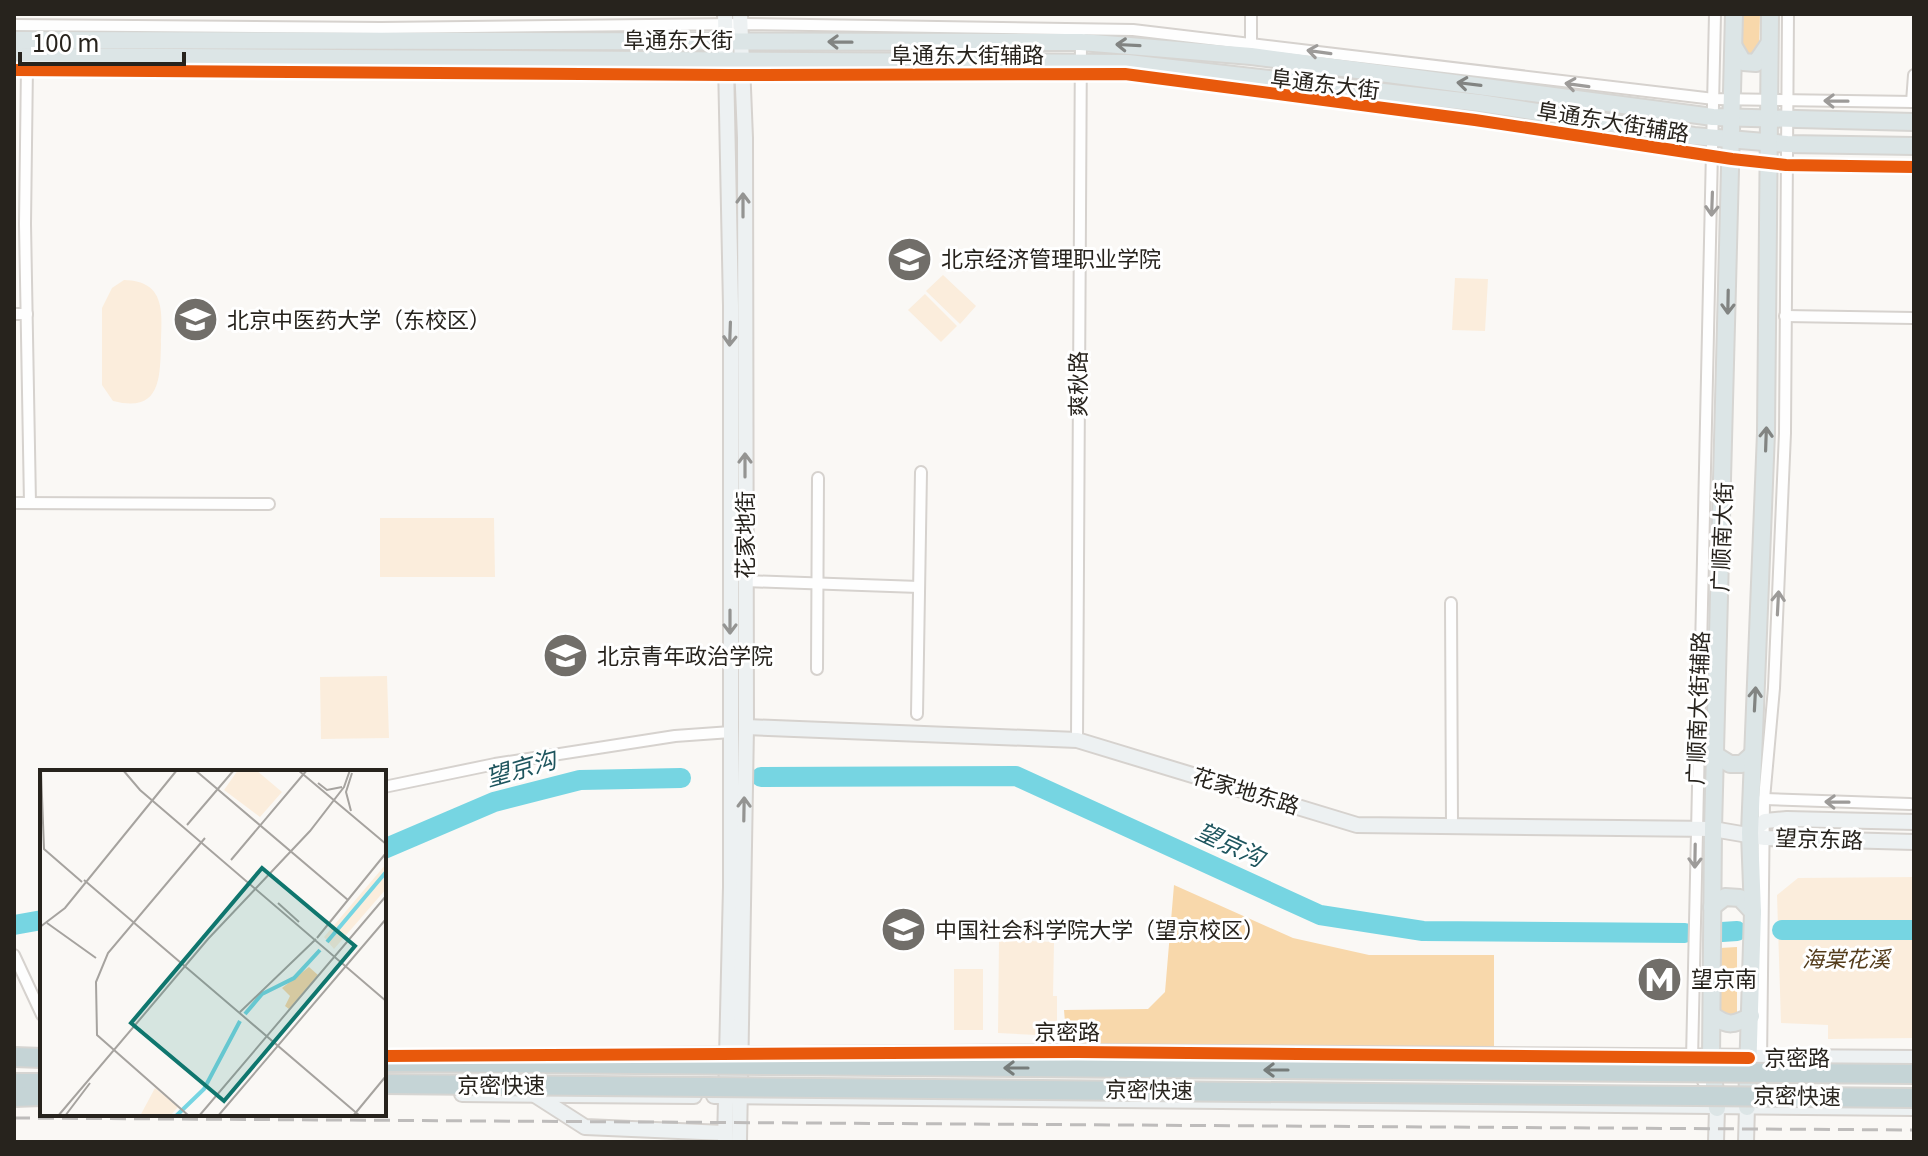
<svg xmlns="http://www.w3.org/2000/svg" width="1928" height="1156" font-family="Georgia,'Noto Sans SC',serif">
<rect width="100%" height="100%" fill="#faf8f5"/>
<g fill="#fbeddc">
<polygon points="943,275 976,306 960,324 926,291"/>
<polygon points="1455,278 1488,279 1485,331 1452,330"/>
<path d="M124,280C166,281 162,312 161,344C160,380 160,413 113,401L102,385V308L112,288Z"/>
<polygon points="925,294 957,326 941,342 908,310"/>
<polygon points="380,518 494,518 495,577 380,577"/>
<polygon points="387,676 389,738 321,739 320,677"/>
<polygon points="1914,877 1914,1038 1828,1039 1828,1025 1781,1023 1777,895 1798,878"/>
<polygon points="999,940 1054,942 1053,996 1057,996 1057,1036 998,1033"/>
<rect x="954" y="969" width="29" height="61"/>
</g>
<g fill="#f8d8ab">
<polygon points="1743,14 1760,14 1759,51 1754,57 1743,53"/>
<polygon points="1174,885 1293,938 1369,955 1494,955 1494,1066 1068,1058 1064,1010 1148,1009 1165,992"/>
<polygon points="1737,947 1737,1013 1734,1017 1720,1012 1720,948"/>
</g>
<g fill="none" stroke-linecap="round" stroke-linejoin="round">
<g stroke="#76d5e2" stroke-width="20">
<polyline points="761,777 1016,776 1320,915 1423,931 1685,933"/>
<polyline points="384,849 494,802 580,780 681,778"/>
<polyline points="14,925 42,920"/>
<polyline points="1782,930 1914,930"/>
<polyline points="1722,932 1737,931"/>
</g>
<defs>
<g id="street">
<polyline points="1251,14 1251,48"/>
<polyline points="14,25 381,28 740,24 1133,30 1714,99 1914,102"/>
<polyline points="27,65 25,224 30,503"/>
<polyline points="14,70 728,75 1125,74 1475,120 1732,159 1786,165 1914,167"/>
<polyline points="1912,102 1914,75"/>
<polyline points="14,314 27,314"/>
<polyline points="1785,316 1913,318"/>
<polyline points="14,503 269,504"/>
<polyline points="745,581 919,587"/>
<polyline points="1451,603 1452,826"/>
<polyline points="817,669 818,478"/>
<polyline points="917,714 921,472"/>
<polyline points="1077,740 1081,38"/>
<polyline points="384,787 495,764 675,736 731,732"/>
<polyline points="1764,799 1910,804"/>
<polyline points="14,955 42,1015"/>
<polyline points="1761,1063 1764,799 1774,688 1785,433 1788,14"/>
<polyline points="1712,1099 1692,1059 1715,14"/>
</g>
<g id="secondary">
<polyline points="746,727 1077,740 1357,825 1713,829 1765,838 1914,842"/>
<polyline points="1750,833 1765,821 1787,819 1914,822"/>
<polyline points="652,1055 1077,1052 1914,1058"/>
<polyline points="462,1094 694,1096"/>
<polyline points="535,1095 585,1127 725,1133"/>
<polyline points="714,1096 1914,1108"/>
<polyline points="725,1142 731,887 731,306 725,14"/>
<polyline points="739,1142 746,727 745,138 740,14"/>
<polyline points="1716,1142 1717,1108"/>
<polyline points="1746,1142 1747,1107"/>
</g>
<g id="primary">
<polyline points="14,40 1081,42 1251,56 1713,117 1914,122"/>
<polyline points="1734,47 1743,62 1756,63 1769,44"/>
<polyline points="14,56 1128,63 1480,103 1694,136 1787,144 1914,146"/>
<polyline points="1717,756 1730,764 1742,764 1752,755"/>
<polyline points="1712,907 1725,897 1740,898 1753,912"/>
<path d="M1712,1015C1728,1027 1734,1025 1751,1016"/>
<polyline points="1747,1107 1753,912 1750,833 1766,433 1770,14"/>
<polyline points="1717,1108 1711,1059 1713,829 1734,14"/>
</g>
<g id="highway">
<polyline points="14,1057 42,1058"/>
<polyline points="14,1083 42,1083"/>
<polyline points="14,1097 42,1096"/>
</g>
</defs>
<use href="#street" stroke="#d6d2ce" stroke-width="14"/>
<use href="#secondary" stroke="#d6d2ce" stroke-width="18"/>
<use href="#primary" stroke="#d6d5d2" stroke-width="20"/>
<use href="#highway" stroke="#d6d5d2" stroke-width="22"/>
<use href="#street" stroke="#fefefe" stroke-width="10"/>
<use href="#secondary" stroke="#edf1f2" stroke-width="14"/>
<use href="#primary" stroke="#dce5e6" stroke-width="16"/>
<use href="#highway" stroke="#c5d4d6" stroke-width="18"/>
<polyline stroke="#bebcbb" stroke-width="3" stroke-dasharray="16 8" stroke-linecap="butt" points="14,1118 1914,1130"/>
<defs>
<g id="highway-bridge">
<polyline points="384,1062 1914,1074"/>
<polyline points="384,1084 1914,1098"/>
</g>
</defs>
<use href="#highway-bridge" stroke="#d6d5d2" stroke-width="22" stroke-linecap="butt"/>
<use href="#highway-bridge" stroke="#c5d4d6" stroke-width="18"/>
<defs>
<g id="cycleway">
<polyline points="14,70 728,75 1125,74 1475,120 1732,159 1786,165 1914,167"/>
<polyline points="384,1056 1077,1052 1749,1058"/>
</g>
</defs>
<use href="#cycleway" stroke="#fff" stroke-width="17"/>
<use href="#cycleway" stroke="#e8590c" stroke-width="12"/>
</g>
<defs><path id="oneway-shaft" d="M-6 0H5M1.5-3L5.5 0L1.5 3" fill="none" stroke-width="1.6" stroke-linecap="round" stroke-linejoin="round" transform="scale(2)"/></defs>
<g stroke="#828482">
<use href="#oneway-shaft" transform="translate(840 42) rotate(-179)"/>
<use href="#oneway-shaft" transform="translate(1128 45) rotate(-177)"/>
<use href="#oneway-shaft" transform="translate(1469 84) rotate(-173)"/>
<use href="#oneway-shaft" transform="translate(1728 302) rotate(91)"/>
<use href="#oneway-shaft" transform="translate(1766 439) rotate(-88)"/>
<use href="#oneway-shaft" transform="translate(1755 699) rotate(-87)"/>
</g>
<g stroke="#9d9b99">
<use href="#oneway-shaft" transform="translate(1319 52) rotate(-172)"/>
<use href="#oneway-shaft" transform="translate(1577 85) rotate(-172)"/>
<use href="#oneway-shaft" transform="translate(1836 101) rotate(-179)"/>
<use href="#oneway-shaft" transform="translate(1712 204) rotate(92)"/>
<use href="#oneway-shaft" transform="translate(1778 603) rotate(-87)"/>
<use href="#oneway-shaft" transform="translate(1837 802) rotate(-179)"/>
<use href="#oneway-shaft" transform="translate(1695 856) rotate(91)"/>
</g>
<g stroke="#949492">
<use href="#oneway-shaft" transform="translate(743 205) rotate(-90)"/>
<use href="#oneway-shaft" transform="translate(730 334) rotate(92)"/>
<use href="#oneway-shaft" transform="translate(745 465) rotate(-90)"/>
<use href="#oneway-shaft" transform="translate(730 622) rotate(90)"/>
<use href="#oneway-shaft" transform="translate(744 809) rotate(-89)"/>
</g>
<g stroke="#767c7a">
<use href="#oneway-shaft" transform="translate(1016 1068) rotate(-180)"/>
<use href="#oneway-shaft" transform="translate(1276 1070) rotate(-180)"/>
</g>
<defs>
<symbol id="university-disc" viewBox="-11 -11 22 22"><circle r="9.5" fill="#716e69" stroke="#fff"/><path d="M0-5L7-2L0 1L-7-2ZM-4 1L0 2.5L4 1V4Q0 6-4 4Z" fill="#fff"/></symbol>
<symbol id="metro-disc" viewBox="-11 -11 22 22"><circle r="9.5" fill="#716e69" stroke="#fff"/><path d="M-5.5 5V-5H-3L0 0L3-5H5.5V5H3V-.5L0 4L-3-.5V5Z" fill="#fff"/></symbol>
</defs>
<g fill-rule="evenodd">
<use href="#university-disc" x="884" y="234" width="51" height="51"/>
<use href="#university-disc" x="170" y="294" width="51" height="51"/>
<use href="#university-disc" x="540" y="630" width="51" height="51"/>
<use href="#university-disc" x="878" y="904" width="51" height="51"/>
<use href="#metro-disc" x="1634" y="954" width="51" height="51"/>
</g>
<g text-anchor="middle" stroke-width="6" stroke-linejoin="round" paint-order="stroke">
<g font-size="22" fill="#27231d" stroke="#fff">
<text x="678" y="48">阜通东大街</text>
<text x="967" y="63">阜通东大街辅路</text>
<text transform="translate(1325 84) rotate(7)" y="8">阜通东大街</text>
<text transform="translate(1613 122) rotate(9)" y="8">阜通东大街辅路</text>
<text transform="translate(1078 384) rotate(-90)" y="8">爽秋路</text>
<text transform="translate(745 535) rotate(-90)" y="8">花家地街</text>
<text transform="translate(1722 537) rotate(-88)" y="8">广顺南大街</text>
<text transform="translate(1698 708) rotate(-88)" y="8">广顺南大街辅路</text>
<text transform="translate(1246 791) rotate(17)" y="8">花家地东路</text>
<text transform="translate(1819 839) rotate(2)" y="8">望京东路</text>
<text x="1067" y="1040">京密路</text>
<text x="1797" y="1066">京密路</text>
<text x="501" y="1093">京密快速</text>
<text transform="translate(1149 1090) rotate(1)" y="8">京密快速</text>
<text transform="translate(1797 1096) rotate(1)" y="8">京密快速</text>
</g>
<g font-size="22" fill="#27231d" stroke="#fff" text-anchor="start">
<text x="941" y="267">北京经济管理职业学院</text>
<text x="227" y="328">北京中医药大学（东校区）</text>
<text x="597" y="664">北京青年政治学院</text>
<text x="935" y="938">中国社会科学院大学（望京校区）</text>
<text x="1691" y="987">望京南</text>
</g>
<g font-size="22" font-style="italic" fill="#543c1b" stroke="#fff">
<text x="1846" y="967">海棠花溪</text>
</g>
<g font-size="24" font-style="italic" fill="#1e555e" stroke="#fff">
<text transform="translate(521 769) rotate(-16)" y="8">望京沟</text>
<text transform="translate(1230 845) rotate(25)" y="8">望京沟</text>
</g>
</g>
<g transform="translate(40 770)">
<rect width="346" height="346" fill="#faf8f5"/>
<path d="M198,0H216L242,22L220,47L184,20ZM346,94V119L294,179L284,167ZM115,318L138,337L130,346H100Z" fill="#fbeddc"/>
<path d="M269,197L278,205L249,239L245,236L250,226L242,218Z" fill="#f8d8ab"/>
<path fill="none" stroke="#76d5e2" stroke-width="4" d="M287,172L346,102M205,244L222,224L254,208L280,180M136,346L164,319L200,251"/>
<path fill="none" stroke="#a6a39f" stroke-width="2" d="M1,0L4,79L42,112M83,0L100,20L346,231M155,0L308,130M258,0L346,74M278,13L287,20L302,17M311,41L306,22L312,3M147,55L194,0M191,90L267,0M44,110L320,346M238,133L259,152M7,153L56,188M0,157L25,138L137,0M277,168L346,83M200,242L276,169M18,346L168,169L270,61L304,17L310,0M25,346L50,313M149,346L57,265L56,212L68,183L165,68M159,346L346,126M178,346L346,149M313,346L346,306"/>
<path fill="#0f766e" fill-opacity="0.15" stroke="#0f766e" stroke-width="4" d="M222,98L315,176L184,331L91,253Z"/>
<rect width="346" height="346" fill="none" stroke="#27231d" stroke-width="4"/>
</g>
<rect width="1928" height="1156" fill="none" stroke="#27231d" stroke-width="32"/>
<path d="M20 52v12h164v-12" fill="none" stroke="#27231d" stroke-width="4"/>
<text x="32" y="52" font-size="24" fill="#27231d" stroke="#ffffff" stroke-width="6" paint-order="stroke">100 m</text>
</svg>
